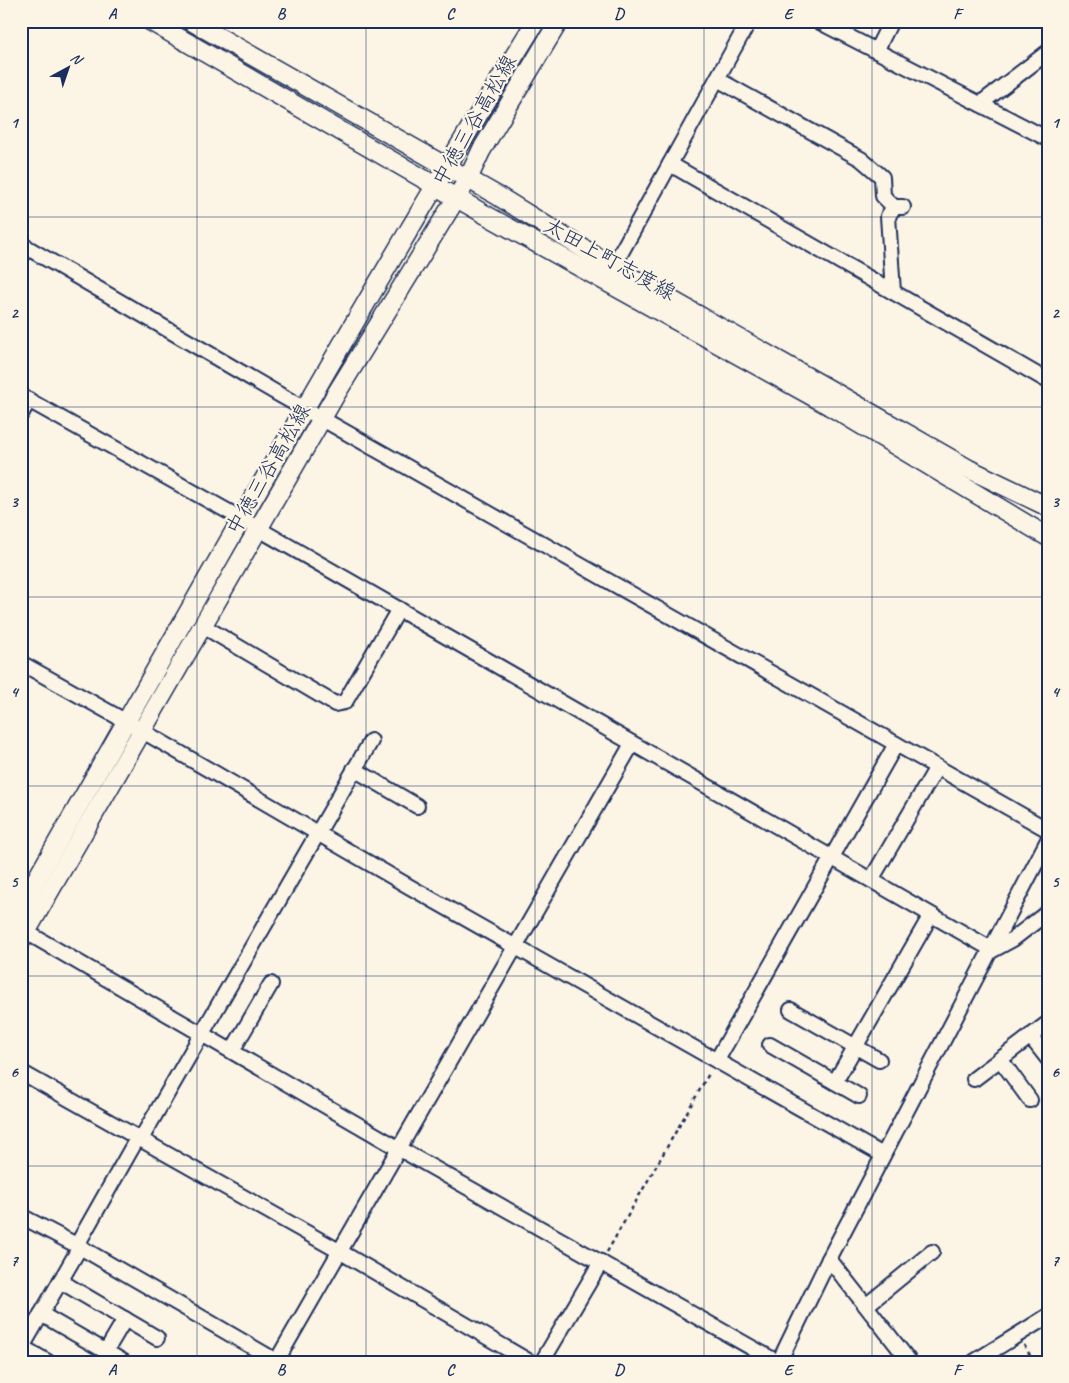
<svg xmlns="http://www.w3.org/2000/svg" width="1069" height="1383" font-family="Caveat,'Klee One',sans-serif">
<rect width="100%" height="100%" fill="#fcf5e5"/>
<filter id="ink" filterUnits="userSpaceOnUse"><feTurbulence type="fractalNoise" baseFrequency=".02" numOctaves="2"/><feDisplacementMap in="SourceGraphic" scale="10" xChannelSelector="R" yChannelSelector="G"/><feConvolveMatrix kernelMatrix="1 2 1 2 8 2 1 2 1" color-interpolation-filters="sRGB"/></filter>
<g filter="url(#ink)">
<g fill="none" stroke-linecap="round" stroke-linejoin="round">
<defs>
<g id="minor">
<polyline points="818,21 1048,139"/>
<polyline points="876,51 891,21"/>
<polyline points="717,79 861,159 882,177 883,196 894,207"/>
<polyline points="980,104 1048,52"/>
<polyline points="670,164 1048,381"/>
<polyline points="21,244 280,395 1048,830"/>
<polyline points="613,267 749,21"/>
<polyline points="893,292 888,216 894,207 903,207"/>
<polyline points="21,396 231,513 991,949"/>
<polyline points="21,414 29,400"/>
<polyline points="203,626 335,704 345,702 399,609"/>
<polyline points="21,663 127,722 410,887 883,1155"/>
<polyline points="354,769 417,806"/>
<polyline points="871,880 937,767"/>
<polyline points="21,929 398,1148 777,1362"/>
<polyline points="989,952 1013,939 1048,912"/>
<polyline points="791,1010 879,1060"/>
<polyline points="1030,1036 1048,1059"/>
<polyline points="770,1045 859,1096"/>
<polyline points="232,1051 271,984"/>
<polyline points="1000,1059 1030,1100"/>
<polyline points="717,1060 896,744"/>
<polyline points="21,1072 339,1251 530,1362"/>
<polyline points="974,1079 1048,1023"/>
<polyline points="835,1082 931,915"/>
<polyline points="141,1139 371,741"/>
<polyline points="21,1216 80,1247 278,1362"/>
<polyline points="77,1245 138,1137"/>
<polyline points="829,1259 910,1362"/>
<polyline points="60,1281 157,1338"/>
<polyline points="867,1305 932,1252"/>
<polyline points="41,1314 124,1362"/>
<polyline points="22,1347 48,1362"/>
<polyline points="21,1349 80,1247"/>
<polyline points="106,1351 125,1319"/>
<polyline points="276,1362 632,744"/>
<polyline points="542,1362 601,1262"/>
<polyline points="779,1362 829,1259 1048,840"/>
<polyline points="974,1362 1048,1316"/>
</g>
<g id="major">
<polyline points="150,21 486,215 828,405 1048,537"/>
<polyline points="191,21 498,196 613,267 836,393 969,469 1048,507"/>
<path d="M21,906C191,610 355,311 536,21"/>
<polyline points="21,941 336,394 468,179 481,151 559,21"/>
</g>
</defs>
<use href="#minor" stroke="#1b2f5e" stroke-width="18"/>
<use href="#major" stroke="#1b2f5e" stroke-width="21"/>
<g stroke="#1b2f5e" stroke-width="2.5" stroke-dasharray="4 4" stroke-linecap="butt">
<polyline points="607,1252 710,1072"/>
<polyline points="1024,1345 1034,1362"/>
</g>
<use href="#minor" stroke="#fcf5e5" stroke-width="14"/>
<use href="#major" stroke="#fcf5e5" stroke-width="18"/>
</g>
</g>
<path fill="none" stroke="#1b2f5e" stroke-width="1" stroke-opacity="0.55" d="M197,21V1362M366,21V1362M535,21V1362M704,21V1362M872,21V1362M21,217H1048M21,407H1048M21,597H1048M21,786H1048M21,976H1048M21,1166H1048"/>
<g text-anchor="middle" stroke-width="4.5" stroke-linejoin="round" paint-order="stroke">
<g font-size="21" fill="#1b2f5e" stroke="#fcf5e5">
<text transform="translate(474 120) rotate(-60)" y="7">中徳三谷高松線</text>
<text transform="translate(610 259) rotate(29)" y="7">太田上町志度線</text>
<text transform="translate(268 469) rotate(-60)" y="7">中徳三谷高松線</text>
</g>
</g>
<rect width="1069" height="1383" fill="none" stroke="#fcf5e5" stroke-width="55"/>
<g transform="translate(68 68) rotate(40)" stroke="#fcf5e5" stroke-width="4" paint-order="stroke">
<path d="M0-4L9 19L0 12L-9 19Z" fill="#1b2f5e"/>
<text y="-8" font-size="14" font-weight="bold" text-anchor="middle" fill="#1b2f5e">N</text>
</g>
<rect x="28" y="28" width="1014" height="1328" fill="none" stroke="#1b2f5e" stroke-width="2"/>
<g font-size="16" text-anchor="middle" font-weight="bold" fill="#1b2f5e">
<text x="112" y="19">A</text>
<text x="281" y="19">B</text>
<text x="450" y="19">C</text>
<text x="619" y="19">D</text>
<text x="788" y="19">E</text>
<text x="957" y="19">F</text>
<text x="14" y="128">1</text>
<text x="1055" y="128">1</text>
<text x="14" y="318">2</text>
<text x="1055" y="318">2</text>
<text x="14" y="507">3</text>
<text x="1055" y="507">3</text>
<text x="14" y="697">4</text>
<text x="1055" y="697">4</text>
<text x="14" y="887">5</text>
<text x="1055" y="887">5</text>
<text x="14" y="1077">6</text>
<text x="1055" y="1077">6</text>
<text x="14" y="1266">7</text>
<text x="1055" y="1266">7</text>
<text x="112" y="1375">A</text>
<text x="281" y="1375">B</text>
<text x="450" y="1375">C</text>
<text x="619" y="1375">D</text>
<text x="788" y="1375">E</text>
<text x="957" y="1375">F</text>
</g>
</svg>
